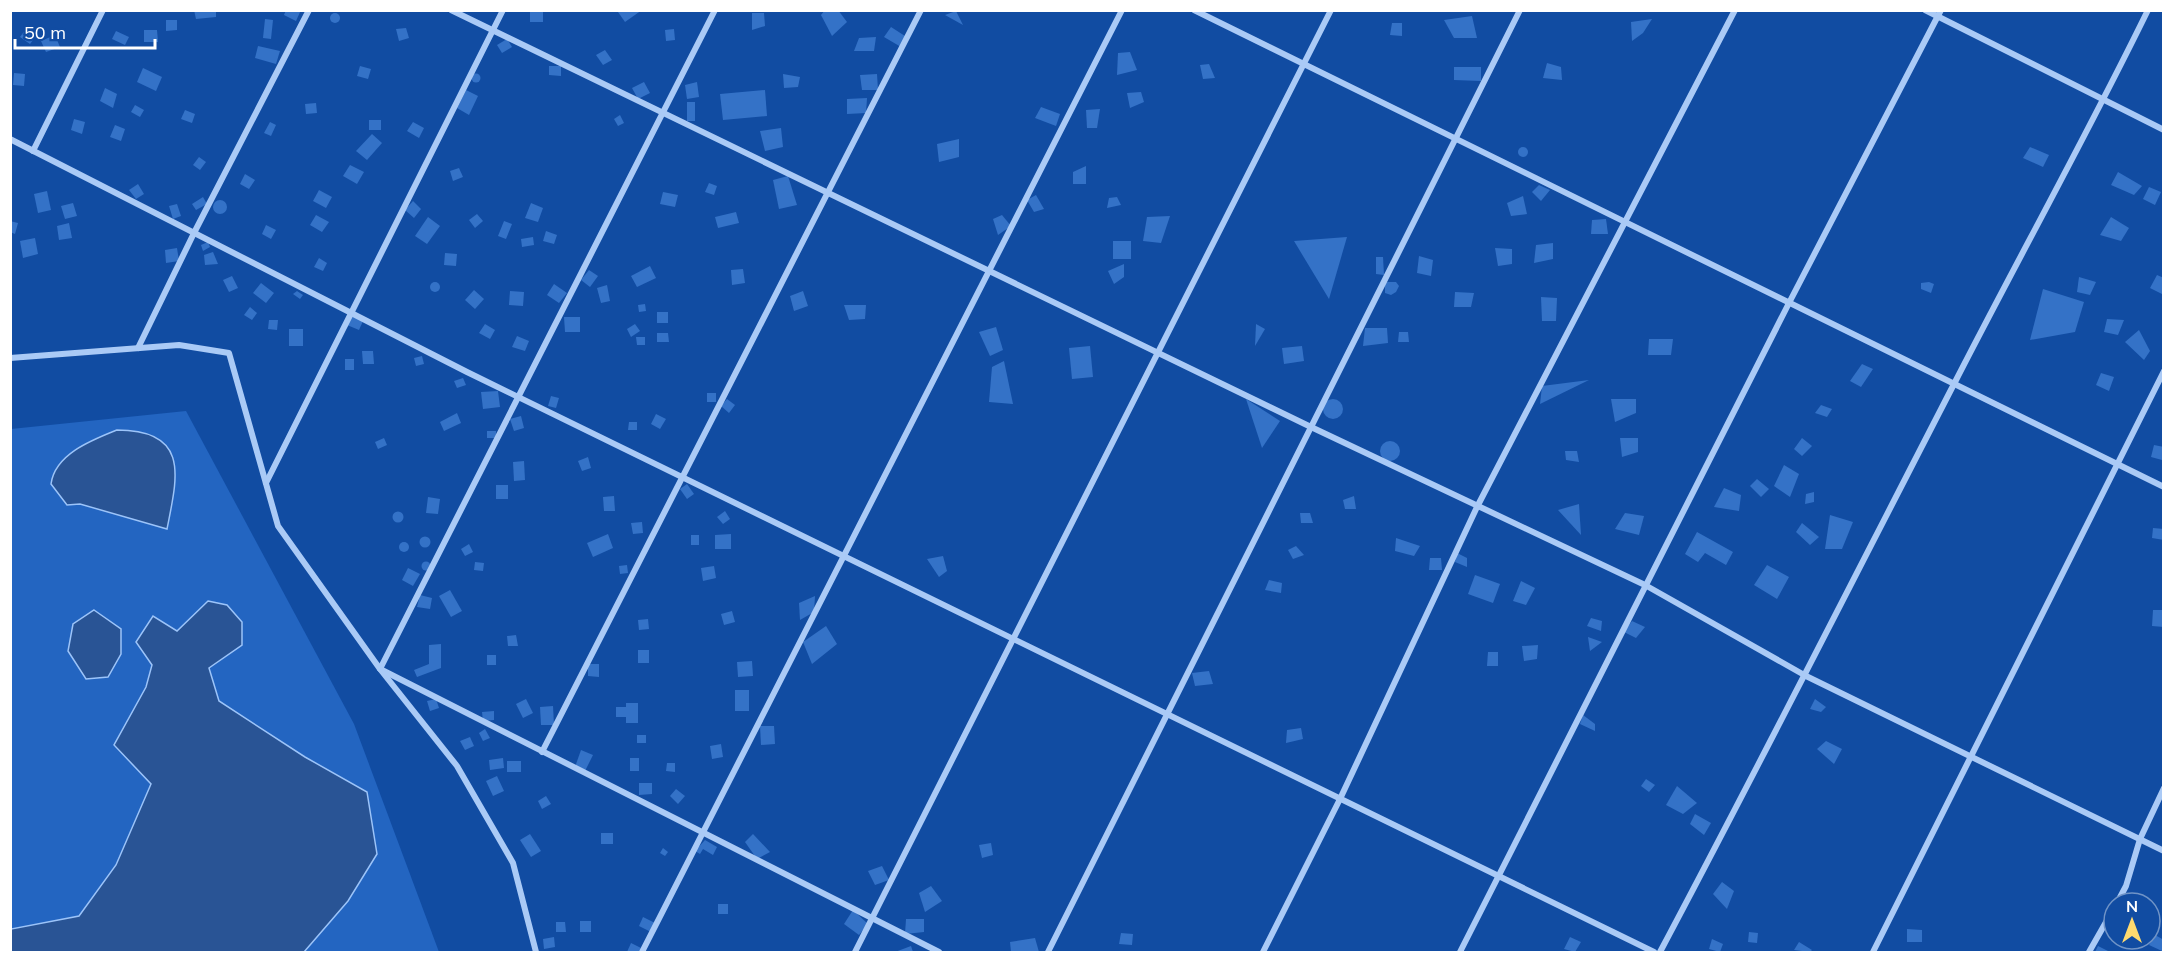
<svg xmlns="http://www.w3.org/2000/svg" width="2174" height="963" font-family="Mulish,sans-serif">
<rect width="100%" height="100%" fill="#114ca2"/>
<polygon fill="#2365c1" points="186,411 354,724 439,952 11,952 11,429"/>
<g fill="#295495" stroke="#9cc4f9" stroke-width="1.5">
<path d="M117,430C191,430 177,478 167,529L80,504L67,505L51,484C55,454 92,440 117,430Z"/>
<polygon points="208,601 227,605 242,622 242,645 209,668 219,701 305,757 367,792 377,854 348,901 304,952 11,952 11,929 79,916 116,865 151,784 114,745 146,687 152,665 136,642 153,616 177,631"/>
<polygon points="94,610 121,629 121,654 108,677 86,679 68,651 73,624"/>
</g>
<g fill="#3472c7">
<polygon points="194,10 216,10 216,17 196,19"/>
<polygon points="286,10 301,10 296,21 284,15"/>
<rect x="530" y="10" width="13" height="12"/>
<polygon points="620,10 642,10 625,22 618,12"/>
<polygon points="825,10 838,10 847,22 832,36 821,15"/>
<polygon points="956,11 963,25 945,15"/>
<circle cx="335" cy="18" r="5"/>
<polygon points="752,13 764,13 765,26 752,30"/>
<polygon points="1472,16 1477,38 1454,38 1444,20"/>
<polygon points="265,19 273,20 271,39 263,38"/>
<polygon points="1652,19 1643,33 1632,41 1631,22"/>
<polygon points="166,20 177,20 177,30 166,31"/>
<polygon points="1392,23 1402,23 1402,36 1390,35"/>
<polygon points="891,27 905,36 901,47 884,37"/>
<polygon points="406,28 409,38 399,41 396,29"/>
<polygon points="26,29 36,36 30,44 20,37"/>
<polygon points="674,29 675,40 666,41 665,30"/>
<polygon points="144,30 157,30 158,42 144,42"/>
<polygon points="116,31 129,37 125,45 112,39"/>
<polygon points="55,35 60,47 46,52 41,41"/>
<polygon points="876,37 874,51 854,51 859,38"/>
<polygon points="507,39 512,47 502,53 497,45"/>
<polygon points="258,46 280,51 276,64 255,58"/>
<polygon points="605,50 612,60 603,65 596,55"/>
<polygon points="1130,52 1137,70 1117,75 1118,53"/>
<polygon points="1547,63 1561,67 1562,80 1543,78"/>
<polygon points="1209,64 1215,78 1203,79 1200,65"/>
<polygon points="360,66 371,69 368,79 357,76"/>
<polygon points="549,66 561,66 561,76 549,75"/>
<polygon points="1454,67 1481,67 1481,81 1454,80"/>
<polygon points="143,68 162,77 156,91 137,82"/>
<polygon points="14,73 25,74 24,86 13,85"/>
<circle cx="476" cy="78" r="4.5"/>
<polygon points="783,74 800,77 798,87 784,88"/>
<polygon points="877,74 878,90 862,90 860,75"/>
<polygon points="644,82 650,93 638,99 632,88"/>
<polygon points="697,82 699,97 687,99 685,85"/>
<polygon points="105,88 117,94 113,108 100,101"/>
<polygon points="466,90 478,96 469,115 457,108"/>
<polygon points="765,90 767,116 723,120 720,94"/>
<polygon points="1141,92 1144,102 1130,108 1127,93"/>
<polygon points="867,98 866,113 847,114 847,99"/>
<rect x="687" y="102" width="8" height="19"/>
<polygon points="316,103 317,113 306,114 305,104"/>
<polygon points="135,105 144,110 140,117 131,112"/>
<polygon points="1041,107 1060,114 1056,126 1035,118"/>
<polygon points="1100,109 1097,128 1087,128 1086,110"/>
<polygon points="185,110 195,114 192,123 181,119"/>
<polygon points="620,115 624,123 618,126 614,119"/>
<polygon points="74,119 85,122 82,134 71,130"/>
<rect x="369" y="120" width="12" height="10"/>
<polygon points="270,122 276,125 271,136 264,133"/>
<polygon points="413,122 424,128 419,138 407,131"/>
<polygon points="115,125 125,129 121,141 110,137"/>
<polygon points="781,128 783,147 765,151 760,131"/>
<polygon points="372,134 382,143 367,160 356,151"/>
<polygon points="959,139 959,157 939,162 937,144"/>
<polygon points="2030,147 2049,155 2043,167 2023,158"/>
<circle cx="1523" cy="152" r="5"/>
<polygon points="199,157 206,162 200,170 193,165"/>
<polygon points="350,165 364,172 357,184 343,176"/>
<polygon points="1086,166 1086,184 1073,184 1073,172"/>
<polygon points="459,168 463,177 453,181 450,171"/>
<polygon points="2118,172 2142,186 2134,195 2111,185"/>
<polygon points="245,174 255,180 249,189 240,184"/>
<polygon points="788,176 797,205 779,209 773,180"/>
<polygon points="709,183 717,186 714,195 705,192"/>
<polygon points="138,184 144,194 136,199 129,190"/>
<polygon points="1539,185 1550,190 1541,201 1532,192"/>
<polygon points="2149,187 2161,192 2155,205 2143,199"/>
<polygon points="319,190 332,197 326,208 313,201"/>
<polygon points="47,191 51,210 38,213 34,194"/>
<polygon points="663,192 678,195 675,207 660,204"/>
<polygon points="1036,195 1044,209 1034,212 1027,200"/>
<polygon points="1523,196 1527,214 1511,216 1507,203"/>
<polygon points="203,197 207,204 196,210 192,204"/>
<polygon points="1117,197 1121,205 1107,208 1109,198"/>
<circle cx="220" cy="207" r="7"/>
<polygon points="413,201 421,209 414,218 405,210"/>
<polygon points="73,203 77,216 65,219 61,206"/>
<polygon points="531,203 543,208 538,222 525,218"/>
<polygon points="177,204 181,216 173,219 169,206"/>
<polygon points="736,212 739,223 718,228 715,217"/>
<polygon points="477,214 483,221 475,228 469,220"/>
<polygon points="316,215 329,222 322,232 310,225"/>
<polygon points="1002,215 1011,226 998,235 993,219"/>
<polygon points="1170,216 1161,243 1143,241 1147,217"/>
<polygon points="428,217 440,226 427,244 415,236"/>
<polygon points="2111,217 2129,228 2121,241 2100,235"/>
<polygon points="1606,219 1608,234 1591,234 1592,220"/>
<polygon points="10,221 18,223 15,234 10,232"/>
<polygon points="504,221 512,224 506,239 498,236"/>
<polygon points="69,223 72,238 59,240 57,226"/>
<polygon points="266,225 276,230 271,239 262,234"/>
<polygon points="546,231 557,235 554,244 543,241"/>
<polygon points="533,237 534,245 522,247 521,239"/>
<polygon points="1347,237 1329,299 1294,241"/>
<polygon points="35,238 38,254 23,258 20,241"/>
<rect x="1113" y="241" width="18" height="18"/>
<polygon points="208,242 210,247 203,251 201,245"/>
<polygon points="1553,243 1553,259 1534,263 1536,245"/>
<polygon points="177,248 179,261 166,263 165,250"/>
<polygon points="1495,248 1512,249 1512,264 1498,266"/>
<polygon points="213,252 218,264 205,265 204,255"/>
<polygon points="445,253 457,254 456,266 444,265"/>
<polygon points="1419,256 1433,260 1431,276 1417,273"/>
<polygon points="1376,257 1383,257 1384,275 1376,274"/>
<polygon points="319,258 327,263 323,271 314,267"/>
<polygon points="1124,264 1124,277 1114,284 1108,271"/>
<polygon points="650,266 656,278 637,287 631,276"/>
<polygon points="743,269 745,283 732,285 731,270"/>
<polygon points="589,270 598,276 590,287 581,280"/>
<polygon points="2157,275 2164,278 2164,295 2150,288"/>
<polygon points="232,276 238,288 229,292 223,280"/>
<polygon points="2079,277 2096,282 2090,295 2077,292"/>
<circle cx="435" cy="287" r="5"/>
<polygon points="1385,282 1396,282 1399,286 1396,292 1391,295 1385,293"/>
<polygon points="1929,282 1934,284 1931,293 1921,289 1921,283"/>
<polygon points="261,283 274,293 266,303 253,293"/>
<polygon points="554,284 567,293 559,303 547,295"/>
<polygon points="607,285 610,301 601,303 597,288"/>
<polygon points="2043,289 2084,302 2075,332 2030,340"/>
<polygon points="474,290 484,299 475,309 465,300"/>
<polygon points="297,291 303,295 300,299 293,294"/>
<polygon points="510,291 524,292 523,306 509,305"/>
<polygon points="803,291 808,306 794,311 790,296"/>
<polygon points="1455,292 1474,293 1471,307 1454,307"/>
<polygon points="1541,297 1557,298 1556,321 1542,321"/>
<polygon points="645,304 646,311 639,312 638,305"/>
<polygon points="844,305 866,305 865,319 849,320"/>
<polygon points="250,307 257,313 252,320 244,315"/>
<rect x="657" y="312" width="11" height="11"/>
<polygon points="351,316 363,321 359,330 347,325"/>
<polygon points="564,317 580,317 580,332 565,332"/>
<polygon points="2107,319 2124,320 2118,335 2104,332"/>
<polygon points="269,320 278,320 277,330 268,329"/>
<polygon points="485,324 495,330 490,339 479,333"/>
<polygon points="635,324 640,331 631,337 627,329"/>
<polygon points="1256,324 1265,329 1255,346"/>
<polygon points="996,327 1003,350 990,356 979,332"/>
<polygon points="1365,328 1387,328 1388,343 1363,346"/>
<rect x="289" y="329" width="14" height="17"/>
<polygon points="2139,330 2150,351 2144,360 2125,342"/>
<polygon points="1399,332 1408,332 1409,342 1398,342"/>
<polygon points="657,333 668,333 669,342 657,342"/>
<polygon points="517,336 529,341 525,351 512,347"/>
<polygon points="636,337 645,337 645,345 637,345"/>
<polygon points="1649,339 1673,339 1671,355 1648,355"/>
<polygon points="1090,346 1093,377 1072,379 1069,348"/>
<polygon points="1302,346 1304,361 1284,364 1282,348"/>
<polygon points="362,351 373,351 374,364 363,364"/>
<polygon points="422,356 424,364 416,366 414,358"/>
<rect x="345" y="359" width="9" height="11"/>
<polygon points="1004,361 1013,404 989,402 992,367"/>
<polygon points="1862,364 1873,369 1861,387 1850,381"/>
<polygon points="2101,373 2114,377 2109,391 2096,385"/>
<polygon points="463,378 466,385 457,388 454,381"/>
<polygon points="1589,380 1540,404 1542,386"/>
<polygon points="498,391 500,407 483,409 481,392"/>
<rect x="707" y="393" width="9" height="9"/>
<polygon points="551,396 559,398 556,408 548,406"/>
<polygon points="727,399 735,405 729,413 721,406"/>
<polygon points="1246,399 1280,421 1262,448"/>
<polygon points="1611,399 1636,399 1636,413 1615,422"/>
<circle cx="1333" cy="409" r="10"/>
<polygon points="1821,405 1832,409 1827,417 1815,413"/>
<polygon points="457,413 461,423 444,431 440,422"/>
<polygon points="656,414 666,419 660,429 651,424"/>
<polygon points="521,416 524,428 514,431 510,419"/>
<polygon points="629,422 637,422 637,430 628,430"/>
<rect x="487" y="431" width="9" height="7"/>
<polygon points="384,438 387,445 378,449 375,442"/>
<polygon points="1620,438 1638,438 1638,452 1622,457"/>
<polygon points="1802,438 1812,446 1802,456 1794,449"/>
<circle cx="1390" cy="451" r="10"/>
<polygon points="2154,445 2164,447 2162,460 2151,457"/>
<polygon points="1565,451 1577,451 1579,462 1566,460"/>
<polygon points="588,457 591,468 582,471 578,461"/>
<polygon points="524,461 525,480 514,481 513,462"/>
<polygon points="1784,465 1799,474 1790,497 1774,486"/>
<polygon points="1757,479 1769,489 1761,497 1750,486"/>
<polygon points="687,484 694,494 687,499 680,489"/>
<rect x="496" y="485" width="12" height="14"/>
<polygon points="1724,488 1741,495 1739,511 1714,507"/>
<polygon points="1814,492 1814,502 1805,504 1806,494"/>
<polygon points="614,496 615,511 604,511 603,497"/>
<polygon points="1354,496 1356,509 1345,509 1343,500"/>
<polygon points="428,497 440,499 438,514 426,513"/>
<polygon points="1579,504 1581,535 1558,510"/>
<polygon points="725,511 730,519 723,524 717,517"/>
<circle cx="398" cy="517" r="5.5"/>
<polygon points="1300,513 1310,513 1313,523 1301,523"/>
<polygon points="1625,513 1644,516 1639,535 1615,529"/>
<polygon points="1830,515 1853,522 1842,549 1825,549"/>
<polygon points="642,522 643,533 633,534 631,523"/>
<polygon points="1802,523 1819,537 1810,545 1796,532"/>
<polygon points="2153,528 2164,529 2164,540 2152,538"/>
<polygon points="1697,532 1733,552 1726,565 1705,553 1698,562 1685,554"/>
<polygon points="608,534 613,548 593,557 587,543"/>
<polygon points="731,534 731,549 715,549 715,535"/>
<rect x="691" y="535" width="8" height="10"/>
<circle cx="425" cy="542" r="5.5"/>
<polygon points="1396,538 1420,546 1414,556 1395,551"/>
<circle cx="404" cy="547" r="5"/>
<polygon points="469,544 473,552 465,556 461,549"/>
<polygon points="1296,546 1304,555 1293,559 1288,550"/>
<polygon points="1457,553 1467,558 1467,567 1455,562"/>
<polygon points="943,556 947,571 939,577 927,559"/>
<polygon points="1430,558 1441,558 1442,570 1429,570"/>
<circle cx="426" cy="566" r="4.5"/>
<polygon points="475,562 484,563 483,571 474,570"/>
<polygon points="627,565 628,573 620,574 619,566"/>
<polygon points="1767,565 1789,577 1777,599 1754,585"/>
<polygon points="714,566 716,578 703,581 701,568"/>
<polygon points="408,568 420,574 413,586 402,580"/>
<polygon points="1475,575 1500,584 1493,603 1468,594"/>
<polygon points="1269,580 1282,583 1281,593 1265,590"/>
<polygon points="1521,581 1535,588 1526,605 1513,601"/>
<polygon points="450,590 462,611 451,617 439,596"/>
<polygon points="420,595 432,598 430,609 417,607"/>
<polygon points="815,596 814,612 800,620 799,603"/>
<polygon points="2153,610 2164,610 2164,627 2152,626"/>
<polygon points="732,611 735,622 724,625 721,614"/>
<polygon points="1591,618 1602,621 1601,631 1587,626"/>
<polygon points="648,619 649,629 639,630 638,620"/>
<polygon points="1632,621 1645,627 1636,638 1624,632"/>
<polygon points="826,626 837,644 812,664 803,642"/>
<polygon points="516,635 518,646 508,646 507,636"/>
<polygon points="1588,637 1602,642 1590,651"/>
<polygon points="441,644 441,668 417,677 414,670 429,664 429,645"/>
<polygon points="1538,645 1537,659 1524,661 1522,646"/>
<rect x="638" y="650" width="11" height="13"/>
<polygon points="1488,652 1498,652 1498,666 1487,666"/>
<rect x="487" y="655" width="9" height="10"/>
<polygon points="752,661 753,676 738,677 737,662"/>
<polygon points="588,664 599,664 599,677 588,676"/>
<polygon points="1209,671 1213,684 1195,686 1192,673"/>
<rect x="735" y="690" width="14" height="21"/>
<polygon points="436,699 439,708 430,711 427,701"/>
<polygon points="526,699 533,713 523,718 516,704"/>
<polygon points="1815,699 1826,707 1821,712 1810,709"/>
<polygon points="626,703 638,703 638,723 626,723 626,717 616,717 616,707 626,707"/>
<polygon points="553,706 554,725 541,725 540,707"/>
<polygon points="494,711 494,720 483,721 482,712"/>
<polygon points="1583,715 1595,724 1595,731 1580,724"/>
<polygon points="760,726 774,726 775,744 761,745"/>
<polygon points="1301,728 1303,739 1286,743 1287,730"/>
<polygon points="485,729 490,738 483,741 479,733"/>
<rect x="637" y="735" width="9" height="8"/>
<polygon points="470,737 474,746 465,750 460,741"/>
<polygon points="1826,741 1842,749 1834,764 1817,749"/>
<polygon points="721,744 723,757 712,759 710,746"/>
<polygon points="581,750 593,755 585,771 575,767"/>
<polygon points="503,758 504,768 490,770 489,760"/>
<rect x="630" y="758" width="9" height="13"/>
<rect x="507" y="761" width="14" height="11"/>
<polygon points="667,763 675,763 675,772 666,771"/>
<polygon points="497,776 504,791 493,796 486,781"/>
<polygon points="1646,779 1655,785 1649,792 1641,786"/>
<polygon points="639,783 652,783 652,794 639,795"/>
<polygon points="1677,786 1697,803 1683,814 1666,805"/>
<polygon points="676,789 685,796 678,804 670,796"/>
<polygon points="546,796 551,804 542,809 538,801"/>
<polygon points="1695,814 1711,823 1704,835 1690,824"/>
<rect x="601" y="833" width="12" height="11"/>
<polygon points="530,834 541,851 531,857 520,840"/>
<polygon points="753,834 770,852 757,859 745,842"/>
<polygon points="705,840 717,847 713,855 703,849 700,854 695,851"/>
<polygon points="991,843 993,855 982,858 979,845"/>
<polygon points="663,848 668,852 665,856 660,853"/>
<polygon points="882,866 889,880 875,885 868,871"/>
<polygon points="1722,882 1734,891 1727,909 1713,894"/>
<polygon points="931,886 942,901 925,912 919,893"/>
<rect x="718" y="904" width="10" height="10"/>
<polygon points="853,910 868,924 859,935 844,924"/>
<polygon points="643,917 655,923 651,932 639,926"/>
<polygon points="906,919 924,919 924,932 905,934"/>
<rect x="580" y="921" width="11" height="11"/>
<polygon points="556,922 565,922 566,932 556,932"/>
<polygon points="1907,929 1922,930 1922,942 1907,942"/>
<polygon points="1749,932 1758,933 1757,943 1748,942"/>
<polygon points="1121,933 1133,934 1132,945 1119,944"/>
<polygon points="2155,935 2164,940 2162,951 2149,945"/>
<polygon points="554,937 555,947 544,949 543,939"/>
<polygon points="1570,937 1581,942 1575,952 1564,949"/>
<polygon points="1035,938 1039,952 1011,952 1010,942"/>
<polygon points="1712,939 1723,944 1720,952 1709,949"/>
<polygon points="1799,942 1812,950 1810,952 1794,950"/>
<polygon points="631,943 641,948 639,952 627,952"/>
<polygon points="911,946 913,952 895,952"/>
<polygon points="2098,946 2110,952 2095,952"/>
</g>
<g fill="none" stroke-linecap="round" stroke-linejoin="round">
<g stroke="#aacaf6" stroke-width="6">
<polyline points="451,10 1311,427 1645,585 1806,676 2164,851"/>
<polyline points="715,10 380,669 939,952"/>
<polyline points="1194,10 2164,487"/>
<polyline points="1925,10 2164,130"/>
<polyline points="10,139 467,372 1654,952"/>
<polyline points="33,151 103,10"/>
<polyline points="138,348 194,233 309,10"/>
<polyline points="10,358 179,345 229,353 278,526 380,669 457,766 513,863 536,952"/>
<polyline points="266,483 503,10"/>
<polyline points="542,752 921,10"/>
<polyline points="2117,903 2126,886 2140,839 2164,788"/>
<polyline points="642,952 1122,10"/>
<polyline points="855,952 1331,10"/>
<polyline points="1048,952 1520,10"/>
<polyline points="1263,952 1340,799 1477,507 1735,10"/>
<polyline points="1460,952 1789,303 1941,10"/>
<path d="M1660,952C1760,764 1856,574 1954,384C2018,259 2086,137 2148,10"/>
<polyline points="1873,952 2164,371"/>
<polyline points="2089,952 2114,908"/>
</g>
</g>
<rect width="2174" height="963" fill="none" stroke="#ffffff" stroke-width="24"/>
<g transform="translate(2132 921)"><circle r="28" fill="#114ca2" stroke="#7094c7" stroke-width="1.5"/>
<path d="M0-4.5L10 22L0 15L-10 22Z" fill="#ffda6f"/>
<text y="-9" font-size="16" font-weight="bold" text-anchor="middle" fill="#ffffff">N</text>
</g>
<path d="M15 39v9h140v-9" fill="none" stroke="#ffffff" stroke-width="3"/>
<text x="24" y="39" font-size="18" fill="#ffffff" stroke="#114ca2" stroke-width="4.5" paint-order="stroke">50 m</text>
</svg>
